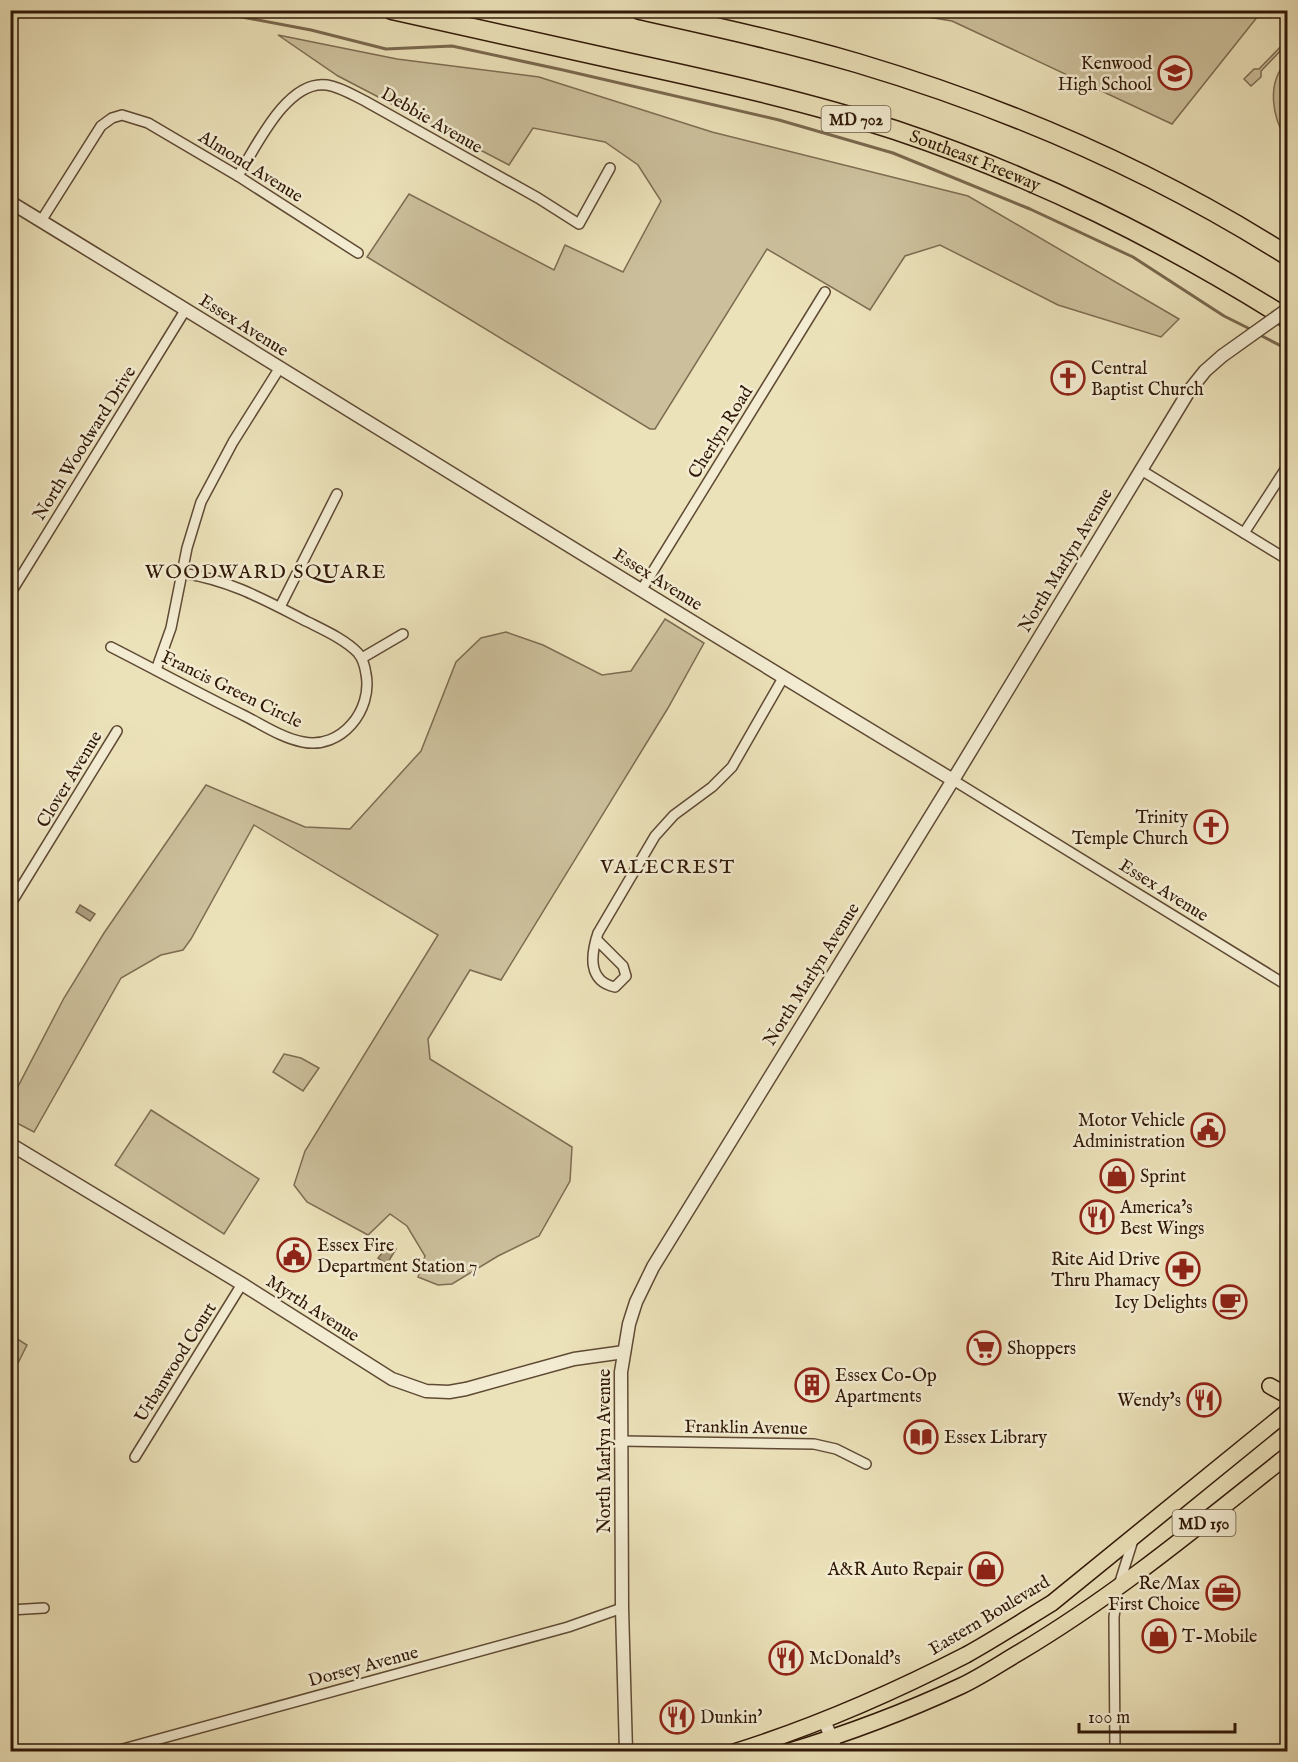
<svg xmlns="http://www.w3.org/2000/svg" width="1298" height="1762" font-family="'IM FELL English',serif">
<rect width="100%" height="100%" fill="#ece2ba"/>
<filter id="stains"><feTurbulence type="fractalNoise" baseFrequency=".00333" numOctaves="4"/><feColorMatrix values="0 0 0 0 .2 0 0 0 0 .09 0 0 0 0 .02 0 0 0 .5 -.17"/></filter>
<radialGradient id="worn" r=".72"><stop offset=".6" stop-color="#630" stop-opacity="0"/><stop offset="1" stop-color="#630" stop-opacity=".3"/></radialGradient>
<g fill="#ccc09c" stroke="#7e6c52" stroke-width="1.5">
<polygon points="891,11 1262,11 1172,124 952,21"/>
<polygon points="278,35 397,59 539,77 712,132 968,196 1179,319 1161,337 1058,305 940,245 905,256 870,310 767,249 655,429 650,429 367,257 409,194 554,270 565,245 623,272 661,201 638,165 605,142 533,128 509,165 338,76"/>
<polygon points="1287,40 1287,44 1261,71 1261,77 1251,86 1244,79 1254,69 1259,69"/>
<path d="M1287,61V86L1285,103L1287,116V141C1272,117 1266,83 1287,61Z"/>
<polygon points="665,619 704,643 668,708 501,980 470,970 428,1039 430,1059 572,1147 570,1181 539,1236 498,1256 452,1284 438,1285 418,1277 425,1256 407,1226 390,1214 368,1235 307,1202 294,1185 305,1151 438,935 254,825 191,939 183,950 161,955 121,978 34,1132 11,1120 11,1100 64,998 104,933 206,785 305,827 350,829 421,751 456,662 481,638 506,632 543,645 602,675 631,671"/>
<polygon points="284,1054 301,1058 319,1068 303,1091 273,1072"/>
<polygon points="151,1110 259,1179 224,1234 115,1165"/>
<polygon points="11,1335 27,1345 11,1377"/>
</g>
<g fill="#ac9d7d" stroke="#7a684e" stroke-width="1.5">
<polygon points="80,905 95,914 90,921 76,912"/>
<polygon points="389,1244 396,1249 387,1264 378,1258"/>
</g>
<g fill="none" stroke-linecap="round" stroke-linejoin="round">
<g stroke="#7a684e" stroke-width="3">
<polyline points="205,10 311,30 386,49 452,46 563,70 779,120 893,153 1030,209 1133,257 1224,316 1252,330"/>
<polyline points="1260,335 1285,348"/>
</g>
<defs>
<g id="minor">
<path d="M238,176C256,147 287,79 327,85C340,87 353,95 365,101L538,198L579,224L610,168"/>
<polyline points="41,221 101,126 112,118 122,115 148,123 238,176 358,253"/>
<polyline points="1141,470 1288,560"/>
<polyline points="1244,533 1288,465"/>
<polyline points="642,589 825,292"/>
<polyline points="10,594 186,309"/>
<polyline points="280,607 337,494"/>
<path d="M111,647C156,670 200,694 245,716C263,725 282,738 303,742C341,750 373,710 366,674C365,667 363,659 358,653C346,640 324,630 308,622C265,600 230,580 182,573"/>
<polyline points="362,658 403,634"/>
<polyline points="156,670 171,628 187,548 201,502 233,442 279,369"/>
<polyline points="953,780 1288,986"/>
<polyline points="10,905 117,731"/>
<path d="M596,939L623,966L626,976L615,987C587,981 591,954 598,933L655,836L674,815L712,787L732,767L783,678"/>
<polyline points="621,1441 814,1444 836,1449 866,1464"/>
<polyline points="135,1457 242,1284"/>
<polyline points="10,1610 44,1608"/>
<polyline points="112,1752 568,1627 622,1608"/>
<polyline points="1115,1752 1114,1617 1118,1588 1134,1537"/>
</g>
<g id="tertiary">
<path d="M10,202C325,394 637,590 953,780"/>
<polyline points="10,1144 242,1284 392,1379 426,1391 449,1392 466,1389 574,1359 624,1352"/>
<polyline points="824,1720 837,1752"/>
<polyline points="626,1752 622,1608 621,1372 629,1324 636,1302 653,1267 953,780 1189,391 1205,371 1222,356"/>
</g>
<g id="primary">
<polyline points="1270,1386 1288,1396"/>
<path d="M734,1752C814,1727 892,1693 966,1655C995,1639 1024,1620 1052,1603L1288,1411"/>
<path d="M787,1752C846,1734 905,1712 961,1686C982,1676 1001,1663 1020,1652C1116,1595 1201,1524 1288,1455"/>
</g>
<g id="motorway">
<path id="s1" d="M392,10C471,28 551,45 631,63C719,82 809,102 895,130C1036,177 1162,240 1288,319"/>
<path d="M640,10C712,26 785,42 857,63C1008,108 1154,171 1288,256"/>
</g>
</defs>
<use href="#minor" stroke="#5f4a34" stroke-width="12"/>
<use href="#tertiary" stroke="#5f4a34" stroke-width="15"/>
<use href="#primary" stroke="#301807" stroke-width="18"/>
<use href="#motorway" stroke="#301807" stroke-width="21"/>
<use href="#minor" stroke="#f3ecd2" stroke-width="9"/>
<use href="#tertiary" stroke="#f3ecd2" stroke-width="12"/>
<use href="#primary" stroke="#ece2ba" stroke-width="15"/>
<use href="#motorway" stroke="#ece2ba" stroke-width="18"/>
<defs>
<polyline id="tertiary-bridge" points="1222,356 1288,309"/>
</defs>
<use href="#tertiary-bridge" stroke="#5f4a34" stroke-width="15" stroke-linecap="butt"/>
<use href="#tertiary-bridge" stroke="#f3ecd2" stroke-width="12"/>
</g>
<defs>
<symbol id="school-ring" viewBox="-11 -11 22 22"><circle r="9.5" fill="#f3ecd2" stroke="#8f2418" stroke-width="1.5"/><path d="M0-5L7-2L0 1L-7-2ZM-4 1L0 2.5L4 1V4Q0 6-4 4Z" fill="#8f2418"/></symbol>
<symbol id="church-ring" viewBox="-11 -11 22 22"><circle r="9.5" fill="#f3ecd2" stroke="#8f2418" stroke-width="1.5"/><path d="M-1.2-6h2.4v3.5h3.3v2.4h-3.3V6h-2.4V-.1h-3.3v-2.4h3.3Z" fill="#8f2418"/></symbol>
<symbol id="civic-ring" viewBox="-11 -11 22 22"><circle r="9.5" fill="#f3ecd2" stroke="#8f2418" stroke-width="1.5"/><path d="M-.6-6.5H3V-4.5H.6V-3L4-1V1h2V6H-6V1h2V-1L-.6-3ZM-1.2 2.5V6h2.4V2.5Z" fill="#8f2418"/></symbol>
<symbol id="shop-ring" viewBox="-11 -11 22 22"><circle r="9.5" fill="#f3ecd2" stroke="#8f2418" stroke-width="1.5"/><path d="M-5-2.5h2.3a2.7 3.5 0 0 1 5.4 0H5L5.5 6h-11ZM-1.5-2.5h3a1.5 2.3 0 0 0-3 0Z" fill="#8f2418"/></symbol>
<symbol id="restaurant-ring" viewBox="-11 -11 22 22"><circle r="9.5" fill="#f3ecd2" stroke="#8f2418" stroke-width="1.5"/><path d="M-5-6h1v4h1v-4h1v4h1v-4h1v5L-1.5 .5V6h-2V.5L-5-1ZM5-6V6H3V1.5H1.5Q1.5-4 5-6Z" fill="#8f2418"/></symbol>
<symbol id="pharmacy-ring" viewBox="-11 -11 22 22"><circle r="9.5" fill="#f3ecd2" stroke="#8f2418" stroke-width="1.5"/><path d="M-2-6h4v4h4v4h-4v4h-4v-4h-4v-4h4Z" fill="#8f2418"/></symbol>
<symbol id="cafe-ring" viewBox="-11 -11 22 22"><circle r="9.5" fill="#f3ecd2" stroke="#8f2418" stroke-width="1.5"/><path d="M-5.5-4.5H6V0H3Q3 3.5 0 3.5H-2.5Q-5.5 3.5-5.5 0ZM3-3.2v2h1.7v-2ZM-6 4.5H4V6H-6Z" fill="#8f2418"/></symbol>
<symbol id="supermarket-ring" viewBox="-11 -11 22 22"><circle r="9.5" fill="#f3ecd2" stroke="#8f2418" stroke-width="1.5"/><path d="M-6-5.5h2.5l.6 2H6L4.5 2H-2.5L-4.4-4H-6ZM-1.5 3.2a1.3 1.3 0 1 0 .1 0ZM3 3.2a1.3 1.3 0 1 0 .1 0Z" fill="#8f2418"/></symbol>
<symbol id="building-ring" viewBox="-11 -11 22 22"><circle r="9.5" fill="#f3ecd2" stroke="#8f2418" stroke-width="1.5"/><path d="M-4-6H4V6H1V3H-1V6H-4ZM-2.5-4.3h1.7v1.8h-1.7ZM.8-4.3h1.7v1.8H.8ZM-2.5-1h1.7V.8h-1.7ZM.8-1h1.7V.8H.8Z" fill="#8f2418"/></symbol>
<symbol id="library-ring" viewBox="-11 -11 22 22"><circle r="9.5" fill="#f3ecd2" stroke="#8f2418" stroke-width="1.5"/><path d="M-6-4Q-3-5.5-.7-3.5V5Q-3 3-6 4ZM6-4Q3-5.5 .7-3.5V5Q3 3 6 4Z" fill="#8f2418"/></symbol>
<symbol id="office-ring" viewBox="-11 -11 22 22"><circle r="9.5" fill="#f3ecd2" stroke="#8f2418" stroke-width="1.5"/><path d="M-6-3h4V-5.5h4V-3h4V5H-6ZM-1-4.5V-3h2v-1.5ZM-6 0V1H6V0Z" fill="#8f2418"/></symbol>
</defs>
<g fill-rule="evenodd">
<use href="#school-ring" x="1156" y="54" width="38" height="38"/>
<use href="#church-ring" x="1049" y="359" width="38" height="38"/>
<use href="#church-ring" x="1192" y="808" width="38" height="38"/>
<use href="#civic-ring" x="1189" y="1111" width="38" height="38"/>
<use href="#shop-ring" x="1098" y="1157" width="38" height="38"/>
<use href="#restaurant-ring" x="1078" y="1198" width="38" height="38"/>
<use href="#civic-ring" x="275" y="1236" width="38" height="38"/>
<use href="#pharmacy-ring" x="1164" y="1250" width="38" height="38"/>
<use href="#cafe-ring" x="1211" y="1283" width="38" height="38"/>
<use href="#supermarket-ring" x="965" y="1329" width="38" height="38"/>
<use href="#building-ring" x="793" y="1366" width="38" height="38"/>
<use href="#restaurant-ring" x="1185" y="1381" width="38" height="38"/>
<use href="#library-ring" x="902" y="1418" width="38" height="38"/>
<use href="#shop-ring" x="967" y="1550" width="38" height="38"/>
<use href="#office-ring" x="1204" y="1574" width="38" height="38"/>
<use href="#shop-ring" x="1140" y="1617" width="38" height="38"/>
<use href="#restaurant-ring" x="767" y="1639" width="38" height="38"/>
<use href="#restaurant-ring" x="658" y="1698" width="38" height="38"/>
</g>
<g text-anchor="middle" stroke-width="5" stroke-linejoin="round" paint-order="stroke">
<g fill="#f3ecd2" stroke="#6a5844" stroke-width="1.5">
<rect x="821.5" y="106" width="69" height="26" rx="4.5"/>
<rect x="1172.5" y="1510" width="63" height="26" rx="4.5"/>
</g>
<g font-size="16" font-weight="bold" fill="#301807">
<text x="856" y="125">MD 702</text>
<text x="1204" y="1529">MD 150</text>
</g>
<g font-size="18" fill="#301807" stroke="#f3ecd2" text-anchor="start">
<text x="1152" y="69" text-anchor="end">Kenwood<tspan x="1152" dy="21">High School</tspan></text>
<text x="1091" y="374">Central<tspan x="1091" dy="21">Baptist Church</tspan></text>
<text x="1188" y="823" text-anchor="end">Trinity<tspan x="1188" dy="21">Temple Church</tspan></text>
<text x="1185" y="1126" text-anchor="end">Motor Vehicle<tspan x="1185" dy="21">Administration</tspan></text>
<text x="1140" y="1182">Sprint</text>
<text x="1120" y="1213">America’s<tspan x="1120" dy="21">Best Wings</tspan></text>
<text x="317" y="1251">Essex Fire<tspan x="317" dy="21">Department Station 7</tspan></text>
<text x="1160" y="1265" text-anchor="end">Rite Aid Drive<tspan x="1160" dy="21">Thru Phamacy</tspan></text>
<text x="1207" y="1308" text-anchor="end">Icy Delights</text>
<text x="1007" y="1354">Shoppers</text>
<text x="835" y="1381">Essex Co-Op<tspan x="835" dy="21">Apartments</tspan></text>
<text x="1181" y="1406" text-anchor="end">Wendy's</text>
<text x="944" y="1443">Essex Library</text>
<text x="963" y="1575" text-anchor="end">A&amp;R Auto Repair</text>
<text x="1200" y="1589" text-anchor="end">Re/Max<tspan x="1200" dy="21">First Choice</tspan></text>
<text x="1182" y="1642">T-Mobile</text>
<text x="809" y="1664">McDonald's</text>
<text x="700" y="1723">Dunkin'</text>
</g>
<g font-size="18" fill="#301807" stroke="#f3ecd2">
<text transform="translate(432 120) rotate(30)" y="6">Debbie Avenue</text>
<text dy="6" stroke="none"><textPath href="#s1" startOffset="603">Southeast Freeway</textPath></text>
<text transform="translate(251 166) rotate(32)" y="6">Almond Avenue</text>
<text transform="translate(244 325) rotate(32)" y="6">Essex Avenue</text>
<text transform="translate(720 432) rotate(-58)" y="6">Cherlyn Road</text>
<text transform="translate(84 443) rotate(-58)" y="6">North Woodward Drive</text>
<text transform="translate(1065 560) rotate(-59)" y="6">North Marlyn Avenue</text>
<text transform="translate(658 579) rotate(32)" y="6">Essex Avenue</text>
<text transform="translate(232 689) rotate(26)" y="6">Francis Green Circle</text>
<text transform="translate(69 779) rotate(-59)" y="6">Clover Avenue</text>
<text transform="translate(1164 890) rotate(32)" y="6">Essex Avenue</text>
<text transform="translate(811 974) rotate(-58)" y="6">North Marlyn Avenue</text>
<text transform="translate(313 1308) rotate(33)" y="6">Myrth Avenue</text>
<text transform="translate(175 1362) rotate(-58)" y="6">Urbanwood Court</text>
<text transform="translate(746 1427) rotate(1)" y="6">Franklin Avenue</text>
<text transform="translate(604 1451) rotate(-90)" y="6">North Marlyn Avenue</text>
<text transform="translate(989 1615) rotate(-31)" y="6">Eastern Boulevard</text>
<text transform="translate(363 1666) rotate(-15)" y="6">Dorsey Avenue</text>
</g>
<g font-size="20" letter-spacing="1.5" fill="#301807" stroke="#f3ecd2">
<text x="266" y="578">WOODWARD SQUARE</text>
<text x="668" y="873">VALECREST</text>
</g>
</g>
<rect width="1298" height="1762" fill="none" stroke="#ece2ba" stroke-width="36"/>
<rect x="12" y="12" width="1274" height="1738" fill="none" stroke="#301807" stroke-width="3"/>
<rect x="18" y="18" width="1262" height="1726" fill="none" stroke="#301807" stroke-width="1.5"/>
<path d="M1079 1723v9h156v-9" fill="none" stroke="#301807" stroke-width="3"/>
<text x="1088" y="1723" font-size="18" fill="#301807" stroke="#f3ecd2" stroke-width="4.5" paint-order="stroke">100 m</text>
<rect width="100%" height="100%" filter="url(#stains)"/>
<rect width="100%" height="100%" fill="url(#worn)"/>
</svg>
